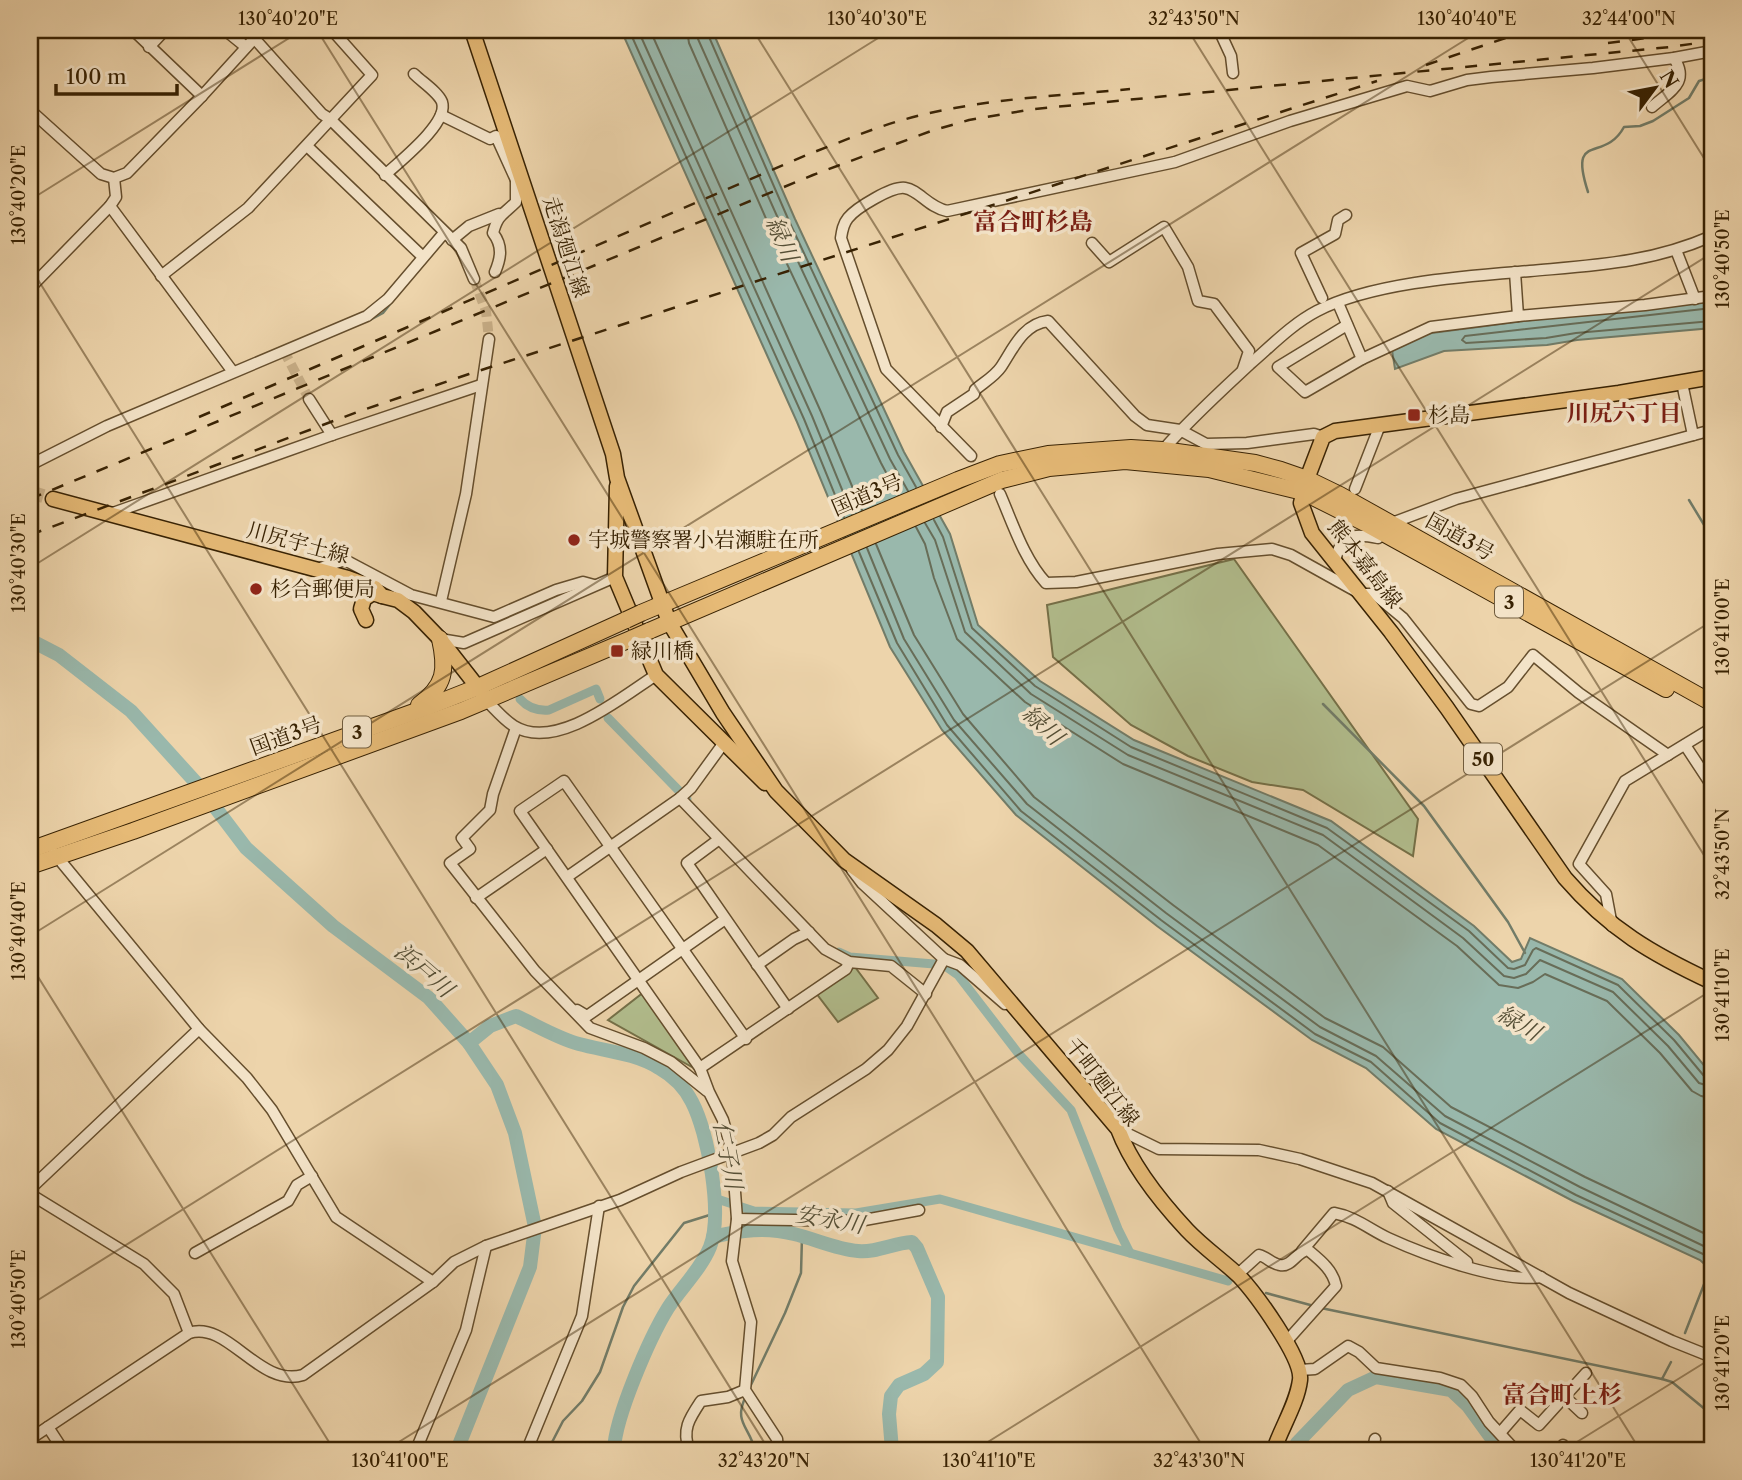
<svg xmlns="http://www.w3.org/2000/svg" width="1742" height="1480" font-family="'Libre Caslon Text','Noto Serif JP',serif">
<rect width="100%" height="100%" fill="#edd4ab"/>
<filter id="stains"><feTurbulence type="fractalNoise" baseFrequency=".00286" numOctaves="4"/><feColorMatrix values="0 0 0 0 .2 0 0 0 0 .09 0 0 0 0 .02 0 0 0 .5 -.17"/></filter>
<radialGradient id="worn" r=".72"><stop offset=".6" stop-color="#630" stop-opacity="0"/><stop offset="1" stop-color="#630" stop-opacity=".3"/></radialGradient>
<g fill="#b2be8e" stroke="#757048" stroke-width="2">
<polygon points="1234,559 1418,819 1413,856 1303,790 1252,782 1188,756 1131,725 1053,657 1047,605"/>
<polygon points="855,967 878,998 838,1022 816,993"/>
<polygon points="644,992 699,1071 608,1020"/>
</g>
<g fill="#99b8ac" stroke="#727c68" stroke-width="2">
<polygon points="621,30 712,30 795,219 904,452 950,534 978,625 1040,681 1134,740 1331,821 1474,926 1512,962 1521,959 1530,938 1622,979 1679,1035 1712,1075 1712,1271 1700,1260 1573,1201 1436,1129 1366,1068 1312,1040 1157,926 1016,815 942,730 890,647 797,422"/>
<polygon points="1712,301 1712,328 1577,340 1547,345 1444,351 1395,369 1392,350 1424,334 1563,316"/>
</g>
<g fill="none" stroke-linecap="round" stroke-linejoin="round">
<g stroke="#686d58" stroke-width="2">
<polyline points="629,30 804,419 844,517"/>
<polyline points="638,30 812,416 852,514"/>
<polyline points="650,30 821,412 862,510"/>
<polyline points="687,30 689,43 771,230 881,463 898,495"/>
<polyline points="697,30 698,39 781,225 890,459 908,491"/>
<polyline points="706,30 789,221 898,455 916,487"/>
<polyline points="1712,308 1465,336 1462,340 1466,343 1546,338 1576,333 1712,321"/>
<polyline points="934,520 943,537 972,628 1035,686 1131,747 1327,828 1469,931 1508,968 1514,969 1525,965 1533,950 1536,948 1618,985 1674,1040 1704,1076 1712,1079"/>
<polyline points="925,523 935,540 965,632 1031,694 1128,755 1323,835 1463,938 1504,976 1514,978 1526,974 1540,960 1613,992 1668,1046 1699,1083 1712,1087"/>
<polyline points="916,527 925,544 934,578 957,639 1025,702 1123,764 1318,845 1457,946 1499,985 1518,988 1533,982 1545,974 1607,1001 1660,1053 1692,1091 1701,1096 1712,1098"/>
<polyline points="876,544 914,635 963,714 1034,797 1173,905 1325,1018 1383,1047 1451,1107 1585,1177 1712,1237"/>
<polyline points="867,548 904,639 954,720 1027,804 1166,913 1320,1027 1376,1056 1445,1116 1580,1187 1712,1250"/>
<polyline points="859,552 897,643 947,725 1021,811 1161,920 1315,1034 1371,1062 1440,1123 1576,1195 1703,1254 1712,1262"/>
</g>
<g stroke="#727c68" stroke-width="2.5">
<polyline points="1702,30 1710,46"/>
<path d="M1588,192C1568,130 1604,164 1624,127L1640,126L1653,121L1689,98L1699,81L1712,77"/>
<polyline points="370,320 383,313 391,303"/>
<polyline points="1689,500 1712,538"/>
<polyline points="1323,704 1424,806 1508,922 1525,953"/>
<polyline points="1266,1293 1314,1306"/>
<polyline points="1321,1308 1662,1379 1671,1362"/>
<polyline points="1685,1333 1710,1269"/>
<polyline points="1662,1379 1672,1382 1712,1415"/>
<polyline points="750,1387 785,1313 801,1273 802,1237"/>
<path d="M746,1396C733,1422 749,1426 755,1450"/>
<polyline points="548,1450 563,1421 582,1401 600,1372 623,1307 634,1286 684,1223 716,1213"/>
</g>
<g stroke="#99b8ac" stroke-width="9">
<path d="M520,699C528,708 537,711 549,710L596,689L600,699"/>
<polyline points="608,718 687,799"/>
<polyline points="839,952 850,957 934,964"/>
<polyline points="948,968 958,975 1018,1053 1071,1110 1118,1229 1130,1253"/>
<polyline points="714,1198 754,1211 856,1213 940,1199 1228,1281"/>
</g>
<g stroke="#99b8ac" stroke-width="14">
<polyline points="30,640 59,655 131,711 199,786 246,848 333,926 429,998 469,1043 497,1085 515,1133 535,1227 530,1267 457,1450"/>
<path d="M469,1043L490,1026L516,1016C536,1025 557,1038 579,1044C605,1051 635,1053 659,1068C673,1076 685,1088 692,1102C708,1133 723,1214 710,1247C701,1269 681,1288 668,1308C650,1337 615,1417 614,1450"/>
<path d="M713,1237C741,1230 766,1227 794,1234C815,1239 836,1249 858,1251C876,1253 893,1243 912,1242L917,1248L938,1297L937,1362L924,1374L899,1385L891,1396L889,1414L892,1450"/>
<polyline points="1294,1450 1297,1443 1348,1390 1376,1377 1451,1390 1468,1406 1500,1450"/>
</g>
<g stroke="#c9b089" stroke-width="10" stroke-dasharray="10 5" stroke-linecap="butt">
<polyline points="474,279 486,311 489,339"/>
<polyline points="284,351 309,399"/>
</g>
<polyline stroke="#c9b089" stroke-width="14" stroke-dasharray="14 7" stroke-linecap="butt" points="30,492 53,499"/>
<defs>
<g id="minor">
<polyline points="133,30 202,96"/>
<polyline points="225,30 246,47"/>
<polyline points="1219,30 1231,56 1233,73"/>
<polyline points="254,38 322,114 330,119 461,248 474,279"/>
<polyline points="149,47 165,30"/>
<path d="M1652,107C1670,91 1690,83 1674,58"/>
<polyline points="30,110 101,174 114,178 127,173 202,96 262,30"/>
<polyline points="441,115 490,139 496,136 516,180"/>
<polyline points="307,146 423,257"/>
<path d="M385,175C400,161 449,123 442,102C438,92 422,82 414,74"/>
<polyline points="110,206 233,372"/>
<polyline points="452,240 469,226 499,214"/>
<polyline points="1092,243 1109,262 1164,227 1188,267 1198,301 1214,304 1249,351 1243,369"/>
<polyline points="1676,250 1695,299"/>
<path d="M495,272C501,258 503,246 493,233C498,214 503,215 516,202V181L521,174"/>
<polyline points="1515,272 1518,316"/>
<polyline points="161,276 248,208 372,75 332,30"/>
<polyline points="30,288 110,206 116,197 114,178"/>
<polyline points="1322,298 1301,253 1335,234 1338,220 1346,215"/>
<polyline points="1338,303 1362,359"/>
<polyline points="1347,325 1278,367 1305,392 1362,359 1431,327 1518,316 1645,305 1712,296"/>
<polyline points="1682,383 1693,435"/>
<polyline points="309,399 332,435"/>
<path d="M941,427L947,412L974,394L975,390C983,383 995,376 1001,367C1013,349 1023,324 1048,321L1135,416L1147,425L1180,430L1206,444L1247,443L1314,434L1323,437"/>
<path d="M1163,450C1190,419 1220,392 1250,364C1271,346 1292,324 1317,311C1372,282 1468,276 1530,271C1596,265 1650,263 1712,236"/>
<path d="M971,456L886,369L841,238C842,231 843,224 848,218C856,208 892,186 905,188C919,190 928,207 947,211L1175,162L1290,121L1407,86L1430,91L1467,80L1491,77L1593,68L1674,58L1712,51"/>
<polyline points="30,465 107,426 367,316 388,299 444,233"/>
<polyline points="1355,489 1380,425"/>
<path d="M1000,494C1013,524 1024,559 1046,583L1076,582L1218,554L1272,549L1291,555L1361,594H1374L1403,618L1471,704L1479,706L1508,687L1533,655L1579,693L1668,755"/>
<polyline points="110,514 332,435 481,385"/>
<path d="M1335,562C1340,534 1354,533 1378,538L1392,523L1456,499L1712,430"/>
<polyline points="317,569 345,560 411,595 494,617 556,590 583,582 594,585"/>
<polyline points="441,601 466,494 489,339"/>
<polyline points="440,639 464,643 615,577"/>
<path d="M486,700C495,709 504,720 514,726C556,752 622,697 656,675"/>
<polyline points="516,728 493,794 490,810 462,838 470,849 450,863 535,971 590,1028 644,1048 671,1062 707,1091"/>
<polyline points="1685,745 1712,786"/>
<polyline points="680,798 825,949 849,962 891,966 926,994"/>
<polyline points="718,840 687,863 788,1009"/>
<polyline points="54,853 199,1029 247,1078 272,1110 336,1217 433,1282"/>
<polyline points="852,870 862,883 944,959 960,965 1005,1004"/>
<polyline points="567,877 680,798 691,788 723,744"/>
<polyline points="476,898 547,849"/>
<polyline points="1612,926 1606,894 1579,864 1625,781 1712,728"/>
<polyline points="757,965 794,939 809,932"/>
<polyline points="577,1010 587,1016 724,920"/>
<polyline points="746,1039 564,781 520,811 700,1068 709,1092 723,1120 732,1151 737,1219 732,1261 751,1322 745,1390 777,1439 778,1450"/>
<polyline points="700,1068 837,975 846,969 849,962"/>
<polyline points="1118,1129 1159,1149 1259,1150 1300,1159 1372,1183 1569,1293 1672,1341 1712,1357"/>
<polyline points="30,1189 199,1029"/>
<polyline points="1388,1191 1393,1203 1467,1262"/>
<polyline points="30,1194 144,1264 174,1294 189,1333"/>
<polyline points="737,1219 859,1221 919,1210"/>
<path d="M1302,1251L1334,1213C1356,1217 1369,1229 1388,1238C1425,1255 1501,1283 1541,1277"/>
<polyline points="195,1253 288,1201 297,1185 312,1176"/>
<path d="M1237,1275L1259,1255C1267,1257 1272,1264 1280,1265C1291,1268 1297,1251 1308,1250C1320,1260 1333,1270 1336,1286L1286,1342"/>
<polyline points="1300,1370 1315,1369 1348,1346 1359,1352 1376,1368 1440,1378 1461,1385 1472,1396 1489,1422 1515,1450"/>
<polyline points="1565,1397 1582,1413"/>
<polyline points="48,1427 63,1450"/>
<polyline points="1500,1433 1520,1410 1539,1425 1586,1373"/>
<path d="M30,1437H33L189,1333C228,1320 259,1388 303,1375L433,1282L454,1262L486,1246L620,1200L681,1172L759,1143L773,1135L791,1117L866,1069L888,1050L907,1026L944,959"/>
<polyline points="1563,1445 1566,1450"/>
<polyline points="416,1450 466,1330 486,1246"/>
<polyline points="527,1450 582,1316 599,1206"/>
<path d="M689,1450C682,1429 689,1419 701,1401L728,1397L745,1390"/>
<polyline points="1373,1450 1375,1439"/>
</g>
<g id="major">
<path d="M472,30L613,454L617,478L669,622L723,713L776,791L844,860L936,925L967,951L1118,1129C1132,1166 1160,1201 1187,1230C1203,1247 1222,1260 1239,1276C1255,1293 1303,1358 1300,1380C1297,1404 1281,1428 1274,1450"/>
<path d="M1712,377L1619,393L1335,431L1323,437L1307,479L1301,503L1312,533L1391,632L1447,708L1565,878C1609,929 1652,954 1712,982"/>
<polyline points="617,486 615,577 656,675 765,783"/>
<polyline points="53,499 348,578 375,588 382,596 398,600 414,612 440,639 483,694"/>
<polyline points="366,620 361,609 364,599 373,593 382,596"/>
</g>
<g id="highway">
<polyline points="641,613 958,480 1000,464 1048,454 1131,448 1163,450 1255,463 1281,470 1307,479 1340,495 1712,703"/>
<polyline points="649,631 1002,480 1049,468 1125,461 1209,469 1303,492 1365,523 1666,689"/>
<path d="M419,705C445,686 447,670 440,639"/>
<polyline points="30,850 425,708 478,687 626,620"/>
<polyline points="30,866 133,831 461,711 633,638"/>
</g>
</defs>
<use href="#minor" stroke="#654e2d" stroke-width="13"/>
<use href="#major" stroke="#382203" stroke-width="17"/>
<use href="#highway" stroke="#382203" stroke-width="18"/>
<use href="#minor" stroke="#f3e3c8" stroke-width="10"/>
<use href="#major" stroke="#e6ba76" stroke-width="14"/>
<use href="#highway" stroke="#e6ba76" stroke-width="16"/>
<g stroke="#382203" stroke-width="2.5" stroke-dasharray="12 12" stroke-linecap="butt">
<polyline points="1608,43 1708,30"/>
<polyline points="1426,65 1529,30"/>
<path d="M199,417L809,154C841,142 873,128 906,119C978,99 1056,96 1130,89"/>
<polyline points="30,499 813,175 931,131 969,120 1034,109 1670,47 1712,41"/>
<polyline points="30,535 360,411 469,374 1377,81"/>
</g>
<defs>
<g id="highway-bridge">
<polyline points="626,620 641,613"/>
<polyline points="633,638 649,631"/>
</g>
</defs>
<use href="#highway-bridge" stroke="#382203" stroke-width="18" stroke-linecap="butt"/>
<use href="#highway-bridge" stroke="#e6ba76" stroke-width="16"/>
</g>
<path fill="none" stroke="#382203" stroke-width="2" stroke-opacity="0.45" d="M317,30L1205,1450M753,30L1640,1450M1188,30L1712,868M1624,30L1712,171M30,200L302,30M30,267L769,1450M30,568L891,30M30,936L1481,30M30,964L334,1450M30,1305L1712,253M386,1450L1712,621M975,1450L1712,990M1564,1450L1712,1358"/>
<g fill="#8f2418" stroke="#f3e3c8" stroke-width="2.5">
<rect x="1407" y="408" width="14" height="14" rx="3.5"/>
<circle cx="574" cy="540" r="7"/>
<circle cx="256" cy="589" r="7"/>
<rect x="610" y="644" width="14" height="14" rx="3.5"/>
</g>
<g text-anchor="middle" stroke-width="7" stroke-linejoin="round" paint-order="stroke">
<g fill="#f3e3c8" stroke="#705c3e" stroke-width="2">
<rect x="1495" y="586.5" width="28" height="31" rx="5"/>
<rect x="343" y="716.5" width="28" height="31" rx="5"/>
<rect x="1464" y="743.5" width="38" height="31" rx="5"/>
</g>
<g font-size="19" font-weight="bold" fill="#382203">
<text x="1509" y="609">3</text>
<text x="357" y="739">3</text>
<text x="1483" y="766">50</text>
</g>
<g font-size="21" fill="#382203" stroke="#f3e3c8">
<text transform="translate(566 247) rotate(72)" y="7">走潟廻江線</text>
<text transform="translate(867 495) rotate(-23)" y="7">国道3号</text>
<text transform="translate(1460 537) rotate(29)" y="7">国道3号</text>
<text transform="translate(298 543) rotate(15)" y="7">川尻宇土線</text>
<text transform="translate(1365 564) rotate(52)" y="7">熊本嘉島線</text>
<text transform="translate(286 736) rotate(-20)" y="7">国道3号</text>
<text transform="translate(1102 1082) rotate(52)" y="7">千町廻江線</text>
</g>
<g font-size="21" fill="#382203" stroke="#f3e3c8" text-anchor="start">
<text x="1428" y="422">杉島</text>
<text x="588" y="547">宇城警察署小岩瀬駐在所</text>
<text x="270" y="596">杉合郵便局</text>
<text x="631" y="658">緑川橋</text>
</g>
<g font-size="23" font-style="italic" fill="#554f36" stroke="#f3e3c8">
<text transform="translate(782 239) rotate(67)" y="8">緑川</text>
<text transform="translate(1043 725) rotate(43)" y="8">緑川</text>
<text transform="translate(424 970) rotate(41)" y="8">浜戸川</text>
<text transform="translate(1519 1023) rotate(31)" y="8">緑川</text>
<text transform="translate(728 1155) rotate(79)" y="8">仁子川</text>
<text transform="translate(830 1219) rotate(10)" y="8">安永川</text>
</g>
<g font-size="23" font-weight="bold" fill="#7a1f14" stroke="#f3e3c8">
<text x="1624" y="421">川尻六丁目</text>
</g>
<g font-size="24" font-weight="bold" fill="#7a1f14" stroke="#f3e3c8">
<text x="1033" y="230">富合町杉島</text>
<text x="1562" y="1403">富合町上杉</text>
</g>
</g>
<rect width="1742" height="1480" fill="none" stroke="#edd4ab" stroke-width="77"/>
<g transform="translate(1655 88) rotate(58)" stroke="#f3e3c8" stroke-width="5" paint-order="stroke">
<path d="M0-5L12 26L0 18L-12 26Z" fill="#382203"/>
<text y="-10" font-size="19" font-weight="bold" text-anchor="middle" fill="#382203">N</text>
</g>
<path d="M56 84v10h121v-10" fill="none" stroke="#382203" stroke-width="3.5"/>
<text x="66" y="84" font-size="21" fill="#382203" stroke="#f3e3c8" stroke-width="5" paint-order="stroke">100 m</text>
<rect x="38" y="38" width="1666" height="1404" fill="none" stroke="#382203" stroke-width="2.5"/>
<g font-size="18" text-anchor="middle" fill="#382203">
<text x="288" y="25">130°40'20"E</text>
<text x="877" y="25">130°40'30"E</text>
<text x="1194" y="25">32°43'50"N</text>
<text x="1467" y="25">130°40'40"E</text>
<text x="1629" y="25">32°44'00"N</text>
<text transform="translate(19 195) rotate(-90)" y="6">130°40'20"E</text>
<text transform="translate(1723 259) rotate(-90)" y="6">130°40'50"E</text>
<text transform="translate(19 563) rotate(-90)" y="6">130°40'30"E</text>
<text transform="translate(1723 627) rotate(-90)" y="6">130°41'00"E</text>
<text transform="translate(1723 854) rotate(-90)" y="6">32°43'50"N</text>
<text transform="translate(19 931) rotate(-90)" y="6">130°40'40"E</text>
<text transform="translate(1723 995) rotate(-90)" y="6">130°41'10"E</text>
<text transform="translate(19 1299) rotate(-90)" y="6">130°40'50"E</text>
<text transform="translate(1723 1363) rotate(-90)" y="6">130°41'20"E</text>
<text x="400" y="1467">130°41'00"E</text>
<text x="764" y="1467">32°43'20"N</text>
<text x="989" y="1467">130°41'10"E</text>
<text x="1199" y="1467">32°43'30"N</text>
<text x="1578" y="1467">130°41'20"E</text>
</g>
<rect width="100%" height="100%" filter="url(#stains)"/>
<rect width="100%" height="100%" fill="url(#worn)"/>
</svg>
